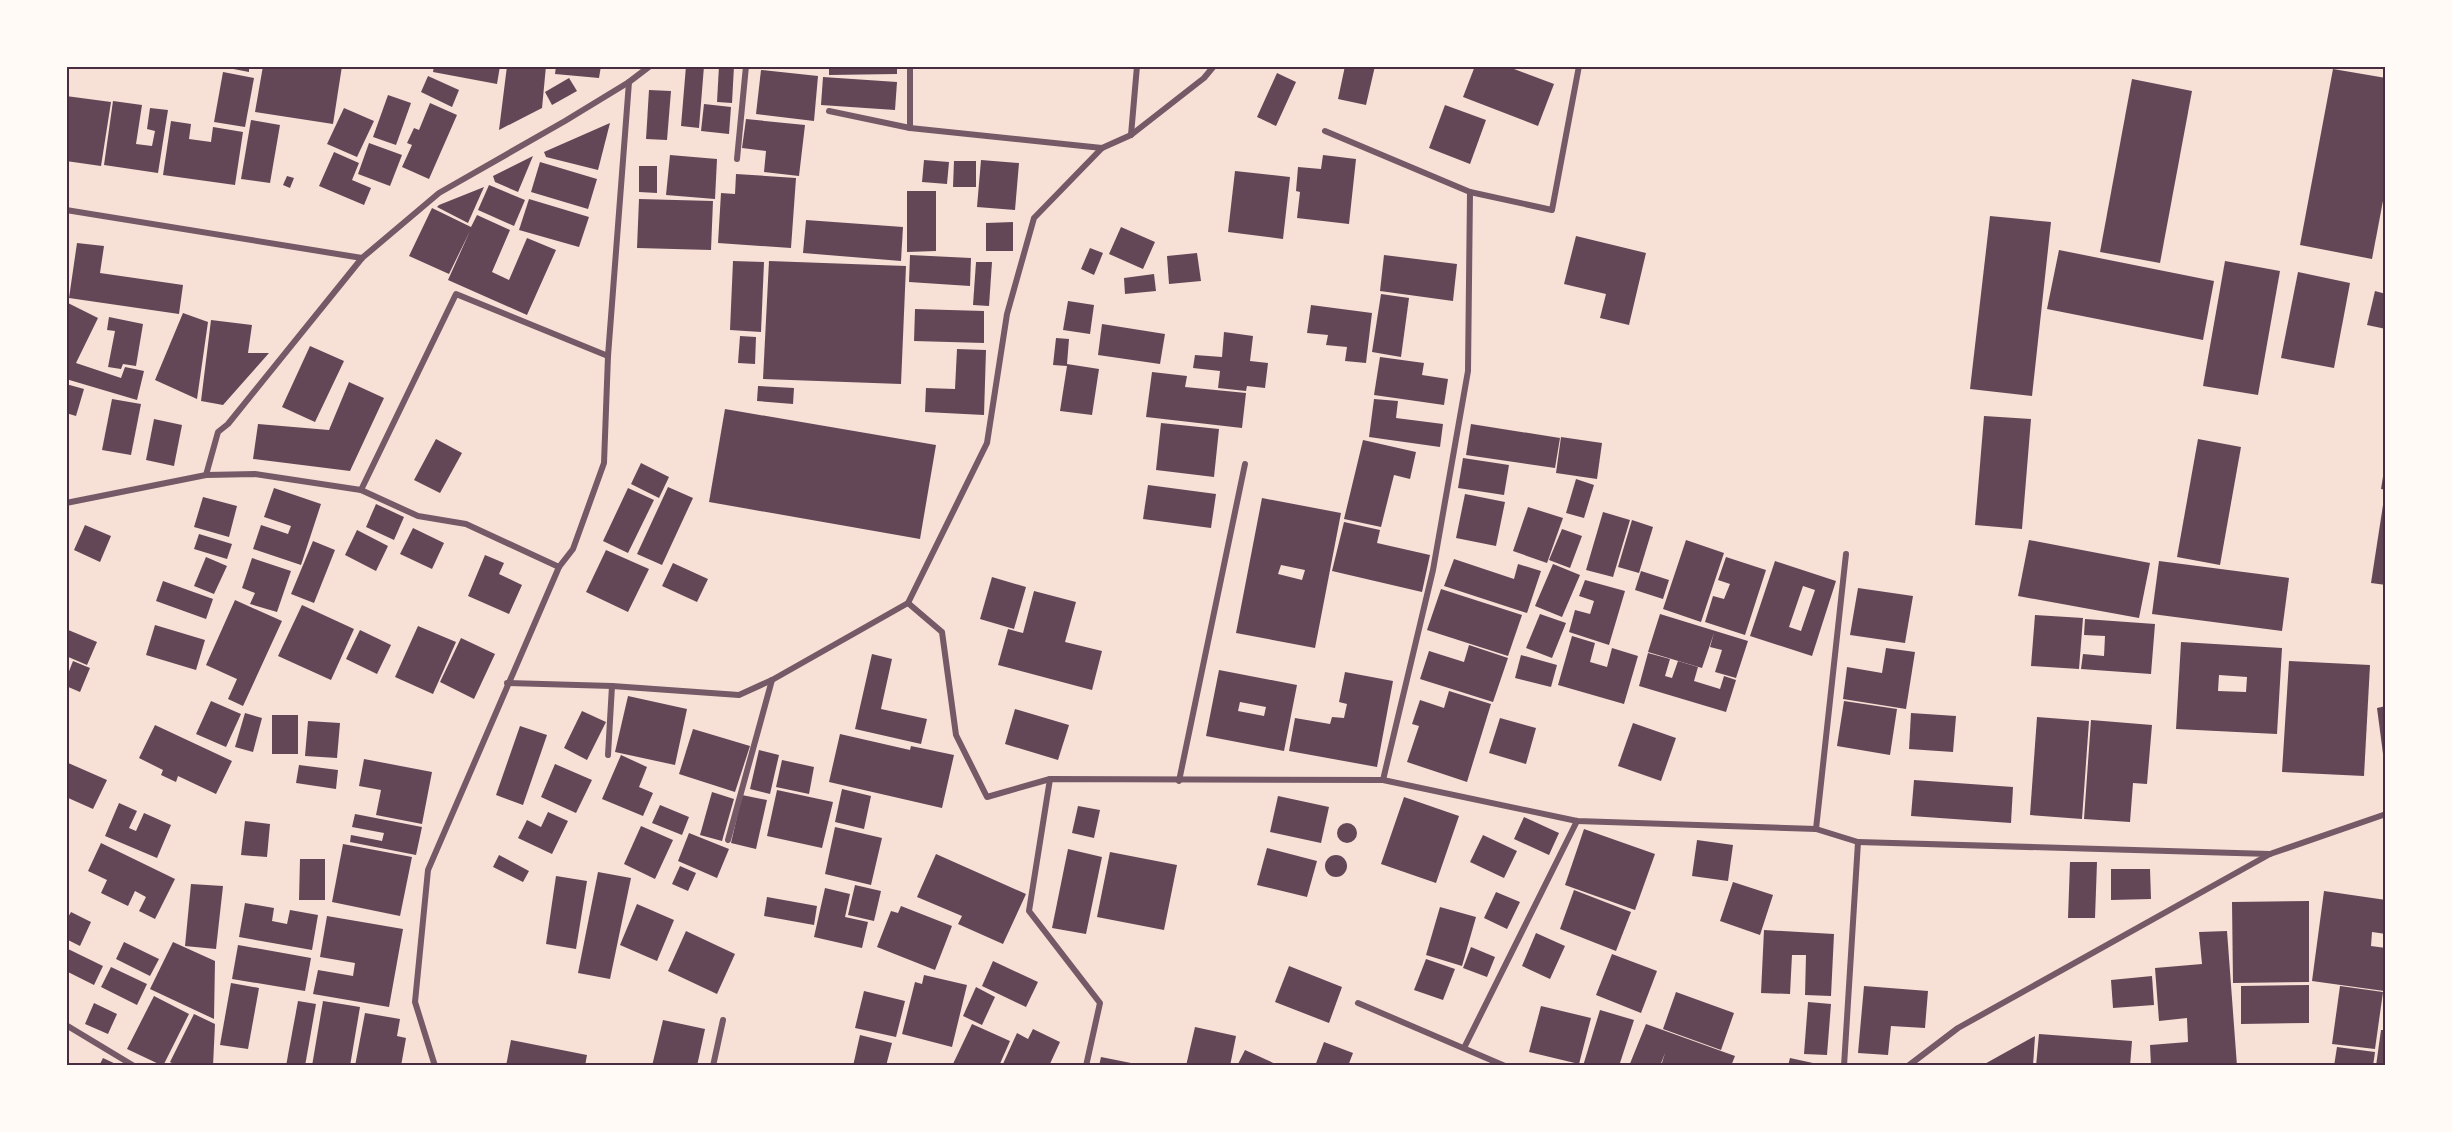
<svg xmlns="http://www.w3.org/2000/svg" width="2452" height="1132" font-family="'Alegreya Sans',sans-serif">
<rect width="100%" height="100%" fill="#f7e1d7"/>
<g fill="#644757" fill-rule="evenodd">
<polygon points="218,66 249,66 249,72"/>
<polygon points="263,66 342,66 333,124 255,112"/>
<polygon points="434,66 500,66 497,84 433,72"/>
<polygon points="507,66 546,66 542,108 499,130"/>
<polygon points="556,66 601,66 599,78 555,74"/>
<polygon points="686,66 704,66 699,128 681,126"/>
<polygon points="719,66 734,66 732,103 717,102"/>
<polygon points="829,66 897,66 897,74 829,75"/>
<polygon points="1345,66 1375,66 1366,105 1338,99"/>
<polygon points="1475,66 1506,66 1554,84 1538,126 1463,97"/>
<polygon points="2333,69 2386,78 2386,185 2372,259 2300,245"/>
<polygon points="761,70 818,76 814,121 756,114"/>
<polygon points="223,72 254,78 245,127 214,122"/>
<polygon points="1277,73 1296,82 1276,126 1257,117"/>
<polygon points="428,76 459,90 452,107 421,92"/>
<polygon points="823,77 897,82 895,110 821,105"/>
<polygon points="569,78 577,91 552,105 545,92"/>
<polygon points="2132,79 2192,91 2160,263 2100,252"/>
<polygon points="649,90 671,91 667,140 646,139"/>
<polygon points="388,95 411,103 396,145 373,137"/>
<polygon points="66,96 111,102 101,166 66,161"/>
<polygon points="113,101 142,105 136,144 152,146 155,131 147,129 150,108 168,110 158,173 104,165"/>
<polygon points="430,103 457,115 429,179 402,167 412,145 407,143 414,128 419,130"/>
<polygon points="704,104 731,107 729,134 701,131"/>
<polygon points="1445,105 1486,120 1470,164 1429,148"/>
<polygon points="344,108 374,121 357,157 327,144"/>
<polygon points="746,119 805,125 799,176 764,172 766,151 742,148"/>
<polygon points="251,120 280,125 270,183 241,179"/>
<polygon points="171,121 191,124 189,139 211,142 213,127 243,132 235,185 163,175"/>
<polygon points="610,123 598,170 546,157 544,152"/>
<polygon points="369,143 402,155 390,186 358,174"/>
<polygon points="334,152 359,163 352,180 371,188 364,205 319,186"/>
<polygon points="670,155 717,159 715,199 666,195"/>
<polygon points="1323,155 1356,159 1349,224 1297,218 1300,192 1296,191 1298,167 1321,169"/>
<polygon points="533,156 518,192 495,182 493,176"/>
<polygon points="924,160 949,162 947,184 922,182"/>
<polygon points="981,160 1019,163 1015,210 977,207"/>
<polygon points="954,161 976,161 976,187 953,187"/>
<polygon points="540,162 597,179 588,209 531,192"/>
<polygon points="639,166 657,166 657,193 639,192"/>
<polygon points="1235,171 1290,177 1283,239 1228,232"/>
<polygon points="736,174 796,178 791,248 718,243 721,193 735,194"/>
<polygon points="287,176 294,178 290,188 283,185"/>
<polygon points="489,185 525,200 514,226 478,210"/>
<polygon points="484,187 468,223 437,207 439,205"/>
<polygon points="907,191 936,191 936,251 907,252"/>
<polygon points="529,199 589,217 579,247 519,230"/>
<polygon points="639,199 713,201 711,250 637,248"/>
<polygon points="432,208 471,227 477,215 510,230 492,272 509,280 527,238 556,250 527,315 448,280 470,231 449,274 409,256"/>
<polygon points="1990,216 2051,222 2032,396 1970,389"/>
<polygon points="806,220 903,227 901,261 803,253"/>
<polygon points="1013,222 1013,251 986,251 986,223"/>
<polygon points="1121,227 1155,242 1143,269 1109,254"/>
<polygon points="1576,236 1646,253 1629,325 1600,318 1606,294 1564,284"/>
<polygon points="77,243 104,246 100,273 183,285 179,314 69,298"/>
<polygon points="1090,248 1103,253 1094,275 1081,269"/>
<polygon points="2059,250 2214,281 2203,340 2047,309"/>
<polygon points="1197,253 1201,281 1169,284 1167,256"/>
<polygon points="910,255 971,258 970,286 909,282"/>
<polygon points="1384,255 1457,264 1453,301 1380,291"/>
<polygon points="733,261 764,262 761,332 730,330"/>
<polygon points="769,261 906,266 901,384 763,379"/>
<polygon points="2225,261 2280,271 2258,395 2203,386"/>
<polygon points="976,262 992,262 989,306 973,305"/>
<polygon points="2298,272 2350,283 2334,368 2281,358"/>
<polygon points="1154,274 1156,291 1125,294 1124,278"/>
<polygon points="2375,291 2386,294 2386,329 2367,325"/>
<polygon points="1381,294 1409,298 1401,357 1372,352"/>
<polygon points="1068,301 1094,305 1090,334 1063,330"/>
<polygon points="68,303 98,318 76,363 121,378 125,367 144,371 137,400 66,379"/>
<polygon points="1311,305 1372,313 1366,363 1345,361 1347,347 1326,345 1328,335 1307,333"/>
<polygon points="915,309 984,311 984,343 914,341"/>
<polygon points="183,313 208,322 197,399 155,380"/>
<polygon points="109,317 143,324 136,366 123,364 121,369 108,367 115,331 107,330"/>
<polygon points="211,320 252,325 248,353 269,353 223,405 201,401"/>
<polygon points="1102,324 1165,334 1160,364 1098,355"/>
<polygon points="1224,332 1253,336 1250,361 1268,363 1265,388 1247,386 1246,391 1218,388 1220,371 1193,368 1195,355 1222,357"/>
<polygon points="740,336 756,337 755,364 738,363"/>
<polygon points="1056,338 1069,339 1067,364 1099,369 1092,415 1060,411 1067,366 1053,365"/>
<polygon points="310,346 344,361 315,422 282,407"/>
<polygon points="957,349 986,350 984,415 925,412 926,388 955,389"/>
<polygon points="1380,357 1424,363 1422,375 1448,379 1444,405 1374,395"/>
<polygon points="1152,372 1187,376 1185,387 1246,393 1242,428 1146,417"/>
<polygon points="349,382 384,398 350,471 253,459 258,424 329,430"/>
<polygon points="66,384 84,389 76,416 66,413"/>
<polygon points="758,386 794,388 793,404 757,401"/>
<polygon points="112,399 141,404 131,455 102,450"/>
<polygon points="1374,399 1398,401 1396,418 1443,424 1440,447 1369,437"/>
<polygon points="725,409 936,445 920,539 709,502"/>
<polygon points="1984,416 2031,419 2022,529 1975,525"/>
<polygon points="154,419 182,425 174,466 146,460"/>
<polygon points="1161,423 1219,429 1214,477 1156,470"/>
<polygon points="1471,424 1560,438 1555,468 1466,455"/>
<polygon points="1561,437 1602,443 1597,479 1556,473"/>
<polygon points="436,439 462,453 440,493 414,480"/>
<polygon points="2198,439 2241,447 2220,565 2177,557"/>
<polygon points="1363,440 1416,452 1410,479 1394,475 1381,527 1344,519"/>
<polygon points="1463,458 1509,465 1504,495 1458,488"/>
<polygon points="641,463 669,477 659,498 631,484"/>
<polygon points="2385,464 2386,464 2386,490 2381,489"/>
<polygon points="1576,479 1594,485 1584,518 1566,513"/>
<polygon points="1148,485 1216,494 1211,528 1143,519"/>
<polygon points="668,487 693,498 662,565 637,554"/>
<polygon points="274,488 321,504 301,565 253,549 261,525 288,534 291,526 264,517"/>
<polygon points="628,488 654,500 628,553 603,541"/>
<polygon points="2385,492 2386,492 2386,585 2371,583"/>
<polygon points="1465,494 1505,502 1496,546 1456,538"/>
<polygon points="203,497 237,506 229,537 194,527"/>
<path d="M1262,498L1341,513L1315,648L1236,633ZM1281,565L1305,570L1302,580L1278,574Z"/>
<polygon points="376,504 404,517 394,540 366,527"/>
<polygon points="1528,507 1563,518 1547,563 1513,551"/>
<polygon points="1603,512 1630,520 1613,577 1586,570"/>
<polygon points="1632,520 1653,527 1639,573 1618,567"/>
<polygon points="1344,522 1380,530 1377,543 1430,555 1422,592 1332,571"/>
<polygon points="85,525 111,536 100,562 74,550"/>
<polygon points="413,528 444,543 432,569 400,554"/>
<polygon points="1562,529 1582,536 1570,568 1549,560"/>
<polygon points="357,530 388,546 376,571 345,555"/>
<polygon points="199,534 232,544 227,559 194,549"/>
<polygon points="1686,540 1724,553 1701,622 1663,609"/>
<polygon points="2029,540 2150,563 2139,618 2018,596"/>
<polygon points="313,541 335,550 314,603 291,594"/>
<polygon points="606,550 649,569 628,612 586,592"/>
<polygon points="485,555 504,563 499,574 522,585 509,614 468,596"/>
<polygon points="206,557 227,566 214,594 194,586"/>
<polygon points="1726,557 1766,570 1745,635 1705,622 1713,596 1724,599 1730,584 1718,580"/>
<polygon points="252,558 291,571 277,612 250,604 255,593 242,588"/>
<polygon points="1454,559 1514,579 1518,564 1541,571 1527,613 1444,586"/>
<path d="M1775,561L1836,581L1812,656L1750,636ZM1803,586L1815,590L1801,631L1789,627Z"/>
<polygon points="2159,561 2289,578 2282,631 2152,614"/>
<polygon points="673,563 708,579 697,602 662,586"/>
<polygon points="1553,564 1580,575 1562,617 1535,606"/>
<polygon points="1641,571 1669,580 1663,599 1635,590"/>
<polygon points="992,577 1026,587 1014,629 980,619"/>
<polygon points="1585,580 1625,591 1609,645 1569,632 1575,610 1590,614 1594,601 1579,596"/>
<polygon points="163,581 213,599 206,619 156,601"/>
<polygon points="1858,588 1913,596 1905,643 1850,635"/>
<polygon points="1441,589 1522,615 1508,656 1427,630"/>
<polygon points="1034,591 1076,602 1065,642 1102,651 1092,690 998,665 1008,629 1023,633"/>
<polygon points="235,600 282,621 243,706 228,699 237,679 206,665"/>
<polygon points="302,605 354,629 331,680 278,656"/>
<polygon points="1540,614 1566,623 1552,658 1526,648"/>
<polygon points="1660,614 1748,641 1736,678 1715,672 1722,650 1710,647 1714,633 1702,668 1648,652"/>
<polygon points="2035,615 2083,618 2079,669 2031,666"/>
<polygon points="2085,619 2155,624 2151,674 2081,669 2083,654 2104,656 2105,636 2084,635"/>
<polygon points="155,625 205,640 196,670 146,655"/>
<polygon points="418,626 456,642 433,694 395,677"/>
<polygon points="66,629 97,642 87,665 66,656"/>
<polygon points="360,630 391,645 377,674 346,659"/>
<polygon points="1572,636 1595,643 1590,662 1607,667 1612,648 1638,656 1624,704 1558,685"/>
<polygon points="461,638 495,654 474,699 440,682"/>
<path d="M2181,642L2282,648L2277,734L2176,729ZM2219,675L2247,677L2246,692L2218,691Z"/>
<polygon points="1469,645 1508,658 1493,702 1420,679 1429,651 1464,662"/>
<polygon points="1886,648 1915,652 1906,709 1843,699 1847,667 1882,673"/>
<polygon points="1648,653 1670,659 1665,676 1672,678 1678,661 1698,667 1694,681 1720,689 1724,676 1736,680 1726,712 1639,686"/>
<polygon points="872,654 892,659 881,709 927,719 921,744 855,729"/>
<polygon points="1521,655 1557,665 1551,687 1515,678"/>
<polygon points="73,661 90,668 80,692 66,686 66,679"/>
<polygon points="2289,661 2370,665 2364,776 2282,772"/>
<path d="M1219,670L1297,685L1284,751L1206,736ZM1240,702L1266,707L1264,716L1238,711Z"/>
<polygon points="1345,672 1393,681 1377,767 1289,751 1295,718 1330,724 1332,717 1344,718 1347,704 1339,702"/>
<polygon points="1449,691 1491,704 1467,782 1407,762 1419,726 1412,724 1420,700 1444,708"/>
<polygon points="628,696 687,709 675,765 615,752"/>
<polygon points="211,701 241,714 226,747 196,734"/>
<polygon points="1844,701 1897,709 1890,755 1837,746"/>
<polygon points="2386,706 2386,769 2385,769 2377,708"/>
<polygon points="1015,709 1069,725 1058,760 1005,744"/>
<polygon points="582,711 606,722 587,760 564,748"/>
<polygon points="245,713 262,718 253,752 235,747"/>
<polygon points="1911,713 1956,716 1953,752 1909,749"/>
<rect x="272" y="715" width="26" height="39"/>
<polygon points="2037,717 2089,721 2082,819 2030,815"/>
<polygon points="1500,718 1536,728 1526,764 1489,753"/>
<polygon points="2091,720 2152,725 2147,784 2133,783 2130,822 2084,819"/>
<polygon points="308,721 340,723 337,758 305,756"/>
<polygon points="1633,723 1676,738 1661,781 1618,766"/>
<polygon points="155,725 232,761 216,794 178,776 176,782 161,775 163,770 139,758"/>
<polygon points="520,726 547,735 523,805 496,795"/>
<polygon points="693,729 750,746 735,792 679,774"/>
<polygon points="840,734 910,750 911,746 954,755 942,808 829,782"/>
<polygon points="759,750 779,755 770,794 750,789"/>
<polygon points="621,755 647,767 639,787 653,793 643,816 602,799"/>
<polygon points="364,759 432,772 422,824 376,815 381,790 359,786"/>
<polygon points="782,760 814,767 809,794 776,787"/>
<polygon points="66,762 107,780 93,809 66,797"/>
<polygon points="555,764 592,780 576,813 541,797"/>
<polygon points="299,765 338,770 336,789 296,783"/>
<polygon points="1914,780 2013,787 2011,823 1911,816"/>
<polygon points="842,789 871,796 864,829 835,822"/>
<polygon points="777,790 833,802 822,848 767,836"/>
<polygon points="712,792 734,799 722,841 700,835"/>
<polygon points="742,795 767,800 756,849 731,843"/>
<polygon points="1278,796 1329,807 1321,843 1270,832"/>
<polygon points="1404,797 1459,816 1436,883 1381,864"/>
<polygon points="119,803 137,811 129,828 136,831 144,813 171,825 157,858 105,836"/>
<polygon points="660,805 689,817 682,835 652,823"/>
<polygon points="1078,806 1100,810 1094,838 1072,833"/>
<polygon points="548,812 568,821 552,854 518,838 527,820 541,827"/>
<polygon points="355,814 422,827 416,855 350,842 351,835 382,841 384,833 352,827"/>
<polygon points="1524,817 1559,833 1549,855 1514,839"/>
<polygon points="245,821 270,824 267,857 241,855"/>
<circle cx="1347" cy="833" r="10"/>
<polygon points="641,826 673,840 655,879 624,864"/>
<polygon points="835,827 882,838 871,885 825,874"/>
<polygon points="1584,829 1655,854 1635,910 1565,885"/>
<polygon points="689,833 729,849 717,878 678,861"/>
<polygon points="1483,835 1517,851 1504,878 1470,862"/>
<polygon points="1697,840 1733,845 1728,881 1692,876"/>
<polygon points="101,843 175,879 155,919 139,911 146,897 135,891 128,906 101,893 107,880 88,871"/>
<polygon points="343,844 412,857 400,916 332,902"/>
<polygon points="1267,848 1317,861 1307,897 1257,885"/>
<polygon points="1068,849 1102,857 1086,934 1052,928"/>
<polygon points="1110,852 1177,865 1164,930 1097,917"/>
<polygon points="936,854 1026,894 1003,944 958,924 962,916 917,897"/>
<polygon points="499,855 529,871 523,882 493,867"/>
<circle cx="1336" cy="866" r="11"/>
<polygon points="300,859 325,859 325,900 299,900"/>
<polygon points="2070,862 2097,862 2095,918 2068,918"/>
<polygon points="680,866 696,873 688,891 672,884"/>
<polygon points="2111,869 2150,869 2151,899 2111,900"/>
<polygon points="598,872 631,878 610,979 578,973"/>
<polygon points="556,876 587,881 576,949 546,944"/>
<polygon points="1733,882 1773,895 1760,935 1720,921"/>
<polygon points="191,884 223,886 216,949 185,946"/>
<polygon points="855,885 881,891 874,921 848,915"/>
<polygon points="825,888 850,894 845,917 868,922 862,948 814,937"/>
<polygon points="1574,890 1631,912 1616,951 1560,929"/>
<polygon points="2324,891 2386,900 2386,934 2372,932 2371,946 2386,948 2384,991 2312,981"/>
<polygon points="1496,892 1520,902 1507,929 1484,918"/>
<polygon points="767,897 817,906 814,925 764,916"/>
<polygon points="2309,901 2309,982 2233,983 2232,902"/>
<polygon points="245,903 274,908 272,921 287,924 290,910 318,915 312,950 239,937"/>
<polygon points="637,904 674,920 657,961 620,945"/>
<polygon points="901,906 952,926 935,970 877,947 891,911 898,913"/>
<polygon points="1440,907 1476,917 1462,966 1426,955"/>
<polygon points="71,912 91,922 80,946 66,939 66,921"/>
<polygon points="327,916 403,929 389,1007 313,994 318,970 353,976 355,963 320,957"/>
<polygon points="1764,930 1834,934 1831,996 1805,995 1806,955 1792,955 1790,994 1761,993"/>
<polygon points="686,931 735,954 717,994 668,971"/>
<polygon points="2227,931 2237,1066 2151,1066 2150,1045 2188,1042 2187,1018 2159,1021 2155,968 2202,964 2199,932"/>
<polygon points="1536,933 1565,946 1550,979 1522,966"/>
<polygon points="124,942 159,959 150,976 116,959"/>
<polygon points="173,942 215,961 214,1019 150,989"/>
<polygon points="238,945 311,958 305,991 232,979"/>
<polygon points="1471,947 1495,957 1487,977 1463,968"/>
<polygon points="66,948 103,966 94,985 66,971"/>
<polygon points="1612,954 1657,971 1641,1013 1596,995"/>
<polygon points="1426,959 1455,969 1443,1000 1414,990"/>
<polygon points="993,961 1038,982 1026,1007 982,986"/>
<polygon points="1289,966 1342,987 1329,1023 1275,1002"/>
<polygon points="111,967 147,984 137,1005 101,987"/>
<polygon points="924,975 967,985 952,1047 902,1034 915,982 922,984"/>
<polygon points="2152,976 2154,1005 2113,1008 2111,980"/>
<polygon points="231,983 259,988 248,1049 220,1045"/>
<polygon points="2309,985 2309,1023 2241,1024 2241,986"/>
<polygon points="1864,986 1928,991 1925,1028 1891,1026 1888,1055 1858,1053"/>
<polygon points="2340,986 2383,992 2375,1049 2332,1044"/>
<polygon points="976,987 995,997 982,1025 963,1016"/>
<polygon points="864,991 905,1001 896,1037 855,1028"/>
<polygon points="1676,992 1734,1013 1721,1050 1663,1029"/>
<polygon points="154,996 189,1014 163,1066 127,1049"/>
<polygon points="298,1001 316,1004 305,1066 286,1066"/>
<polygon points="323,1001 360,1007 350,1066 312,1066"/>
<polygon points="1808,1002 1831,1004 1827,1055 1804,1054"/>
<polygon points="94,1003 117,1014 108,1034 85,1024"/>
<polygon points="1541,1006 1591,1018 1579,1064 1529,1052"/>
<polygon points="2385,1009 2386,1009 2386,1024 2383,1023"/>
<polygon points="1600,1010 1634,1020 1619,1066 1583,1066"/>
<polygon points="365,1013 400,1019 397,1036 406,1038 401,1066 355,1066"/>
<polygon points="194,1014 215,1024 213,1066 177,1066 170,1062"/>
<polygon points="663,1020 705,1029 697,1066 652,1066"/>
<polygon points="972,1024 1010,1041 999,1066 952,1066"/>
<polygon points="1646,1024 1735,1056 1731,1066 1661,1066 1665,1053 1660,1066 1629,1066"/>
<polygon points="1195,1027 1236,1036 1230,1066 1186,1066"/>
<polygon points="1033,1029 1060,1042 1049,1066 1002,1066 1017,1033 1028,1039"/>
<polygon points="2381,1030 2386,1030 2386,1066 2376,1066"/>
<polygon points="2039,1034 2132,1041 2130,1066 2036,1066"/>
<polygon points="860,1035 892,1043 886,1066 853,1066"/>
<polygon points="2035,1036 2033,1066 1981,1066"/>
<polygon points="511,1040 587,1055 585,1066 506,1066"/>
<polygon points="1324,1042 1353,1053 1348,1066 1315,1066"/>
<polygon points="2337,1047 2375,1052 2373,1066 2334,1066"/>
<polygon points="1245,1050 1280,1066 1237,1066"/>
<polygon points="1101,1057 1141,1065 1141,1066 1099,1066"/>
<polygon points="103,1058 120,1066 99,1066"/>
<polygon points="1790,1058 1822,1065 1821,1066 1788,1066"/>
</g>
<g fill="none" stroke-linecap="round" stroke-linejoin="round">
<g stroke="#755966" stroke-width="6">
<polyline points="829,111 910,128 910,66"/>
<polyline points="910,128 1102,148"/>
<polyline points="1325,131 1470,192 1468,371 1433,570 1383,780"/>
<polyline points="1131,135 1137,66"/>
<polyline points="737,159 746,66"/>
<polyline points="1470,192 1552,210 1579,66"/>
<polyline points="66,210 362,258"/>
<polyline points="206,475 255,474 361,490 418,516 466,524 559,567"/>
<polyline points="361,490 456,294 608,356"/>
<polyline points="66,503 206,475 218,432 228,424 362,258 439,193 565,121 629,82 650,66"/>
<polyline points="908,603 942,632 956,735 987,797 1050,779 1383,780 1577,821 1816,829 1858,842 2270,854"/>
<polyline points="507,683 612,686 739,695 772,680 908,603 987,443 1007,314 1034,218 1102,148 1131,135 1204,78 1214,66"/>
<polyline points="608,755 612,686"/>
<polyline points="1050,779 1029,911 1100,1003 1086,1066"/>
<polyline points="1179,781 1245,464"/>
<polyline points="1816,829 1846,554"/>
<polyline points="728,840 772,680"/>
<polyline points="1358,1003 1505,1066"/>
<polyline points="66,1025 134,1066"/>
<polyline points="1464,1048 1577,821"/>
<polyline points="435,1066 415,1002 428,870 559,567 573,549 604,463 608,356 629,82"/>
<polyline points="713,1066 723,1020"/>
<polyline points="1844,1066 1858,842"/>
<polyline points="1908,1066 1958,1028 2270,854 2386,814"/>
</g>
</g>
<rect width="2452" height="1132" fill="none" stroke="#fffaf5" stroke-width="135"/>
<rect x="68" y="68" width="2316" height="996" fill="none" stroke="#4a2c40" stroke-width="2"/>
</svg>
